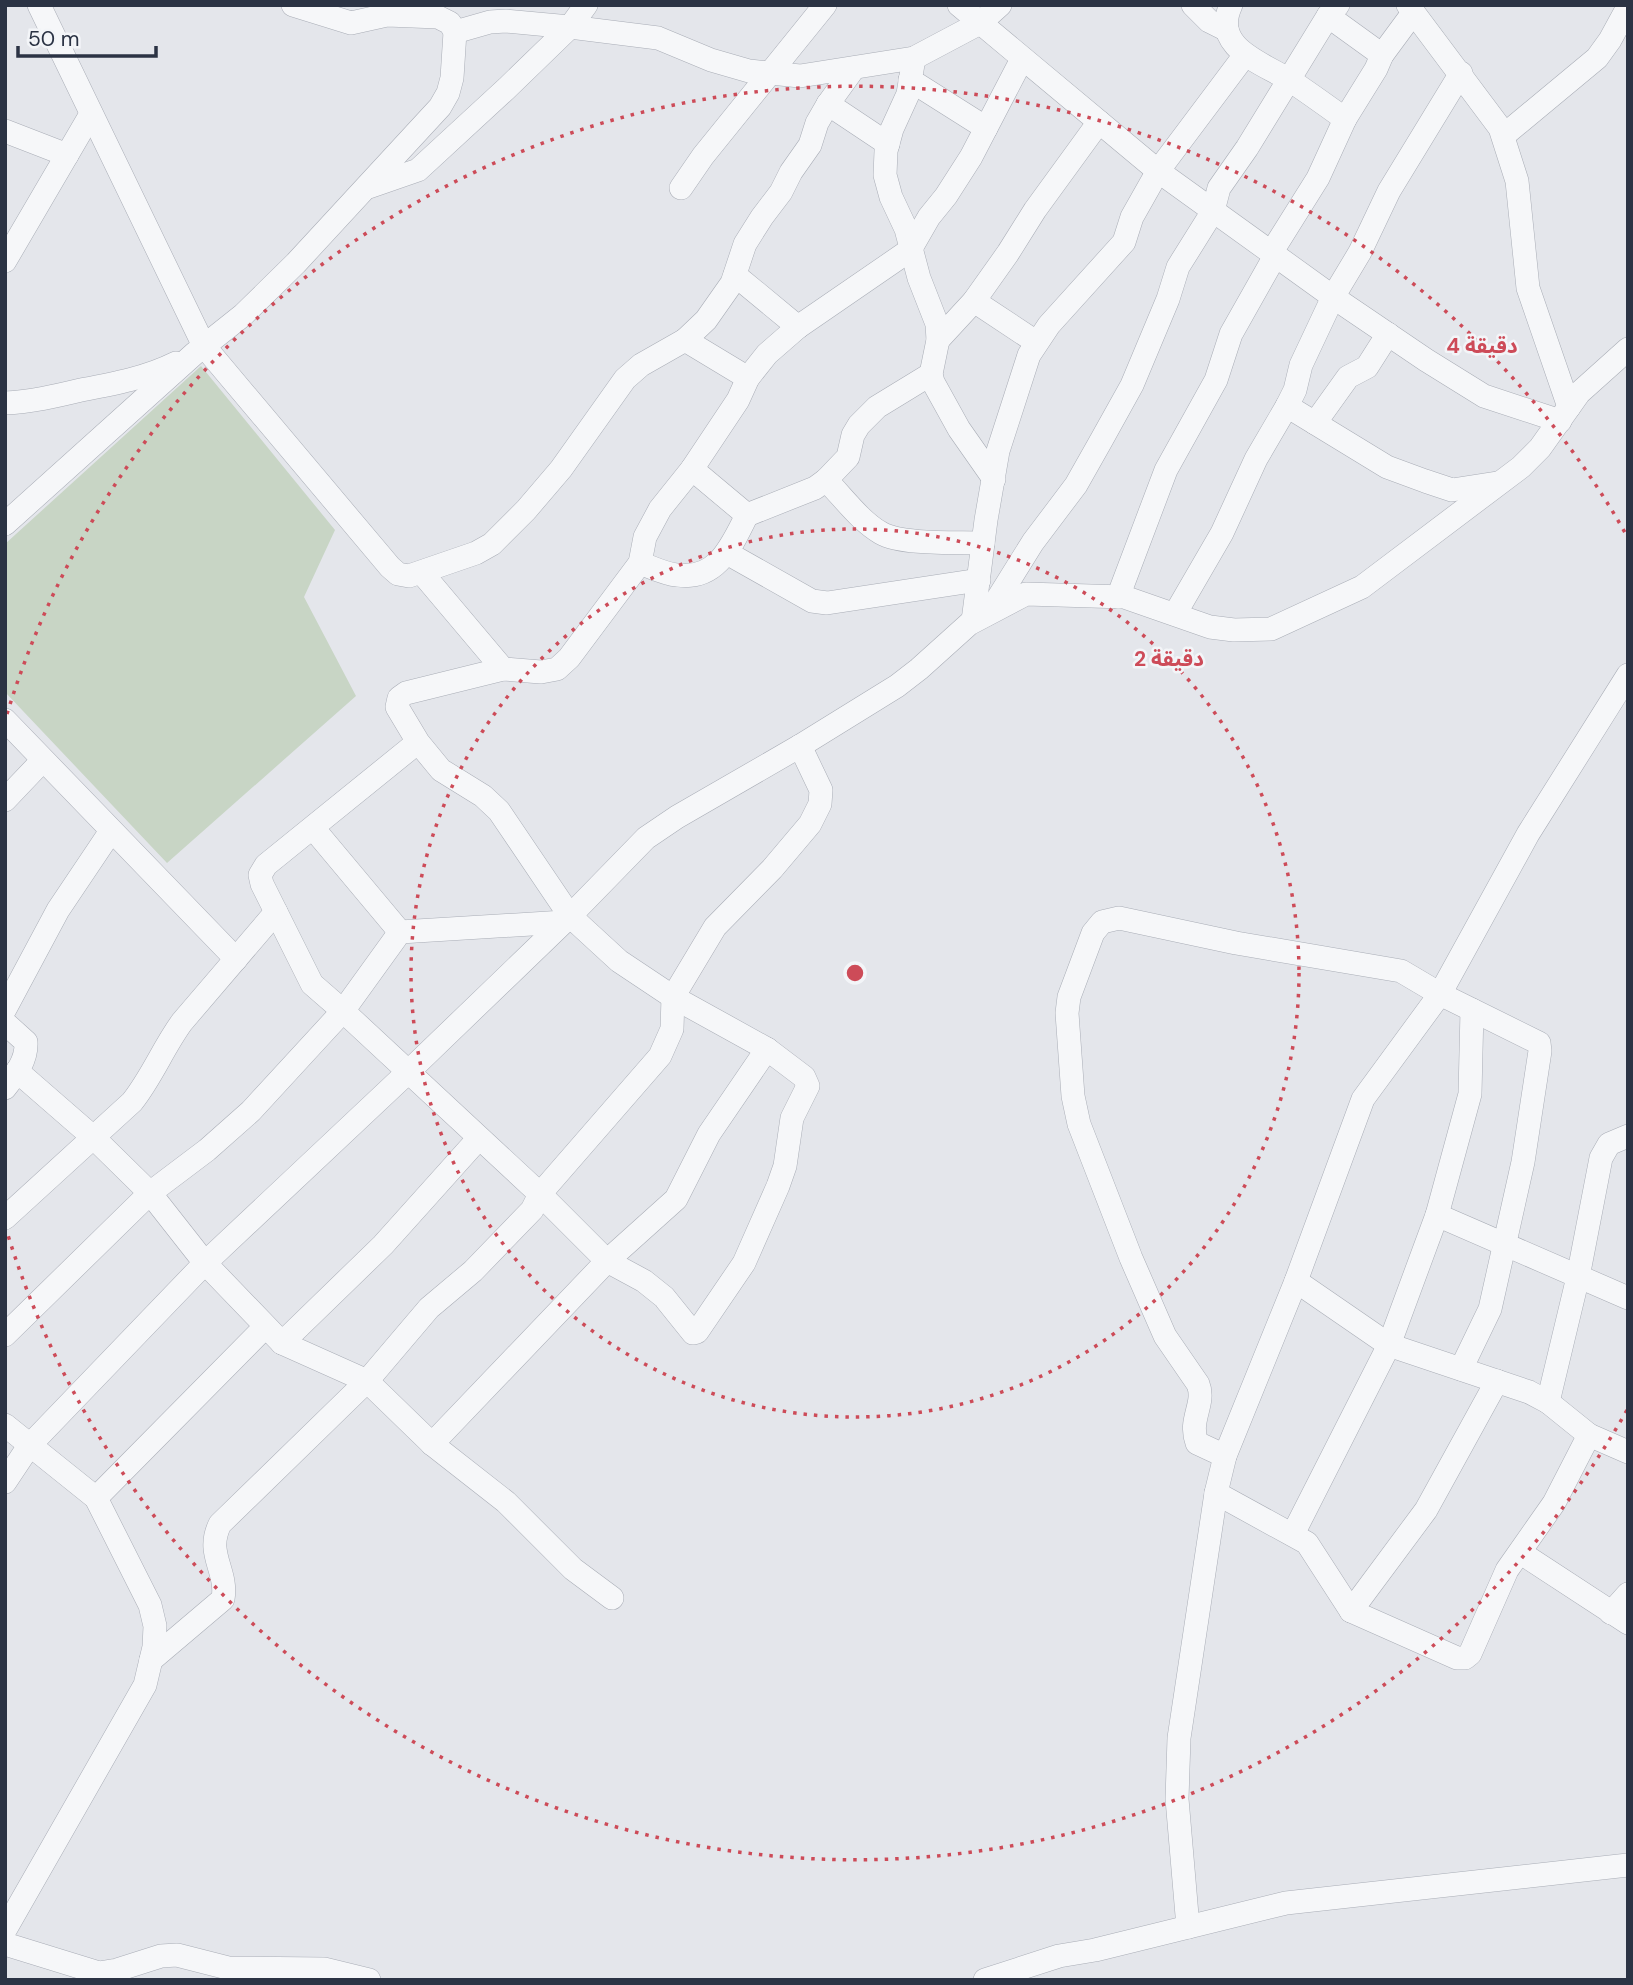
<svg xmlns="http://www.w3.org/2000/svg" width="1633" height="1985" font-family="'DM Sans','Noto Sans Arabic',sans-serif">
<rect width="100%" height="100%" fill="#e4e6eb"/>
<polygon fill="#c8d5c5" points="201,366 335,530 304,597 356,696 167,863 5,692 5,544"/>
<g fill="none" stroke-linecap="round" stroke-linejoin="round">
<defs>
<g id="minor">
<polyline points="39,5 204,346 390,567 398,574 409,576 476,553 492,544 526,510 561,469 625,379 641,365 685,340 706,320 732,283 745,244 762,217 781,192 791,172 810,145 817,123 828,104 854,68"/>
<polyline points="959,5 1158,171 1333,297 1426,360 1484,396 1560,421"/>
<polyline points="1193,5 1209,21 1227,30"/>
<path d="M1231,5C1211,48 1263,63 1291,81C1309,93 1327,106 1345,119"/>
<polyline points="1408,5 1500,128 1517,181 1528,288 1569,407"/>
<polyline points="1328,16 1382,55"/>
<polyline points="455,32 490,22 506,21 570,27 658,38 711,60 749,71 800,76 914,58 980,23 1000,5"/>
<polyline points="914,58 908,94 892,129 886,151 885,175 891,197 906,229 919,278 937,324 938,340 931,374 933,382 959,429 994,479"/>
<polyline points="910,80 986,128"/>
<polyline points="828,104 888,144"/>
<polyline points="5,131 67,155"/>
<polyline points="1503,136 1597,58 1610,40 1628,7"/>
<polyline points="369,187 418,170 507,88 570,27 586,5"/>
<polyline points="681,188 703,156 825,5"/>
<polyline points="1271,253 1318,178 1345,119 1376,69 1382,55 1413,13"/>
<polyline points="5,261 91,114"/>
<polyline points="735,275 798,327"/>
<polyline points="974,301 1036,342"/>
<polyline points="685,340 748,378"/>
<polyline points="938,340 974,301 1008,253 1035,210 1099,122"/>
<path d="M5,403C31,402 56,396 81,390C113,384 146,378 176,363"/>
<polyline points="1287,406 1387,467 1425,481 1452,490 1497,483"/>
<polyline points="1315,423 1348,377 1367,367 1388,334"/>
<polyline points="692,469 747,515"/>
<path d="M826,480C843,497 860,521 881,533C902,545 957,542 983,543"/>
<polyline points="5,524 194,354 243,315 296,263 440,107 448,93 452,78 455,32 450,23 438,17 387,15 351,23 293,5"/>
<polyline points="727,553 812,601 827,603 979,580"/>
<path d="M640,563C651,567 665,574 677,575C718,581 732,544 747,515L815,488L826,480L848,457L853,435L859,425L877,407L931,374"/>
<polyline points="422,573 503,669"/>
<polyline points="1118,597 1166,470 1216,380 1231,334 1275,256"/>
<polyline points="990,611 1033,542 1076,485 1102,439 1132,385 1168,299 1178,267 1213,211 1219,188 1247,148 1328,16 1338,5"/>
<polyline points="1175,614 1222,533 1256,459 1287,406 1295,390 1301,365 1333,297 1360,252 1389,191 1461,73"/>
<polyline points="973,621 986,520 998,451 1029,355 1049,325 1124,242 1132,217 1158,171 1245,55"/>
<polyline points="5,720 236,959"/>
<polyline points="418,742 266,865 260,875 262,884 312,984 343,1011 540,1194 607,1261 644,1281 664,1297 693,1333 697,1332 744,1263 778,1186 785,1166 792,1118 808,1086 804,1077 767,1049 673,997 619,961 570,916 499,811 483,796 441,770 418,742 397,707 399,698 406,693 503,669 541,672 557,669 569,658 640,563 645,537 660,509 692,469 738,400 748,378 767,354 798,327 910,250 929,217 946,196 971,157 1022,59"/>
<polyline points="5,800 43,760"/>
<polyline points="313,828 400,932"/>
<polyline points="5,1009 58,910 111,831"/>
<path d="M5,1023L26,1042C27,1060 16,1074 5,1088"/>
<polyline points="17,1071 94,1138 150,1193 205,1263 282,1343 367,1381 432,1444 506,1502 573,1569 612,1598"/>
<polyline points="1437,1215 1628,1298"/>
<path d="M5,1218L132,1102C152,1077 163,1048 182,1022L276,912"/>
<polyline points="1296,1281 1389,1345 1529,1392 1548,1402 1589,1435 1628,1452"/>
<polyline points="5,1335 150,1193 207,1150 251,1111 343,1011 400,932 564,922"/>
<polyline points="282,1343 383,1245 479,1138"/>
<polyline points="1548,1402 1578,1277 1601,1158 1609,1144 1628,1136"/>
<polyline points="5,1425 96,1498 150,1605 155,1626 154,1647 145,1685 5,1930"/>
<polyline points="432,1444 607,1261 676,1199 709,1134 767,1049"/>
<path d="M1225,1456L1197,1443C1188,1419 1206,1404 1198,1384L1165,1336L1131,1258L1079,1124L1073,1096L1067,1013L1069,997L1093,933L1102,922L1119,918L1236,943L1401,971L1440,994L1539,1043L1540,1051L1523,1162L1490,1309L1461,1369"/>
<polyline points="5,1482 29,1446 205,1263 407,1073 570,916 646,838 677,817 800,746 897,686 919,669 969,624 1026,594 1124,597 1210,627 1234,630 1271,629 1362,587 1521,467 1540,448 1579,393 1628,349"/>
<polyline points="1216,1493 1307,1543 1351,1611 1457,1658 1465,1658 1470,1654 1507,1570 1554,1503 1589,1435"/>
<polyline points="96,1498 265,1327"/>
<polyline points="1293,1534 1389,1345 1437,1215 1470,1094 1472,1010"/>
<polyline points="1521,1553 1628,1623"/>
<polyline points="1351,1611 1426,1510 1497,1381"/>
<polyline points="1611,1613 1628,1594"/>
<path d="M151,1660L223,1599C228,1570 205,1554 220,1524L367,1381L429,1308L473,1271L532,1210L540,1194L660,1056L672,1029L673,997L715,927L772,869L810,824L820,804L821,790L800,746"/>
<polyline points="1188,1927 1177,1799 1179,1738 1216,1493 1225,1456 1296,1281 1363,1099 1440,994 1528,834 1628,675"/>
<polyline points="5,1944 99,1973 117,1970 161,1956 177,1955 228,1968 324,1969 369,1980"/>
<polyline points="985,1980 1059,1956 1095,1950 1286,1903 1628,1865"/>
</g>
</defs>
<use href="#minor" stroke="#a9adb6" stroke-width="24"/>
<use href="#minor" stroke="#f6f7f9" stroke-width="23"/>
</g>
<g fill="none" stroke="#cd4b58" stroke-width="3.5" stroke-dasharray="3.5 7">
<circle cx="855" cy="973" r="444"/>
<path d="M1627 1410A887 887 0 0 1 7 1232M7 714A887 887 0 0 1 1627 536"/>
</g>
<circle cx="855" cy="973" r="10" fill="#cd4b58" stroke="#f3f5f8" stroke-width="3.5"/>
<g font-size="21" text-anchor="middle" font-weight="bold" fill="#cd4b58" stroke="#f3f5f8" stroke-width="5" stroke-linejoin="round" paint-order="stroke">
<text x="1482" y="353">4 دقيقة</text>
<text x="1169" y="666">2 دقيقة</text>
</g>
<rect width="1633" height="1985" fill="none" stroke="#2b3344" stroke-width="14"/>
<path d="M18 46v10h138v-10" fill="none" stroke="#2b3344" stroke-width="3.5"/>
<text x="28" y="46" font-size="21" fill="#2b3344" stroke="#f3f5f8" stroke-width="5" paint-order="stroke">50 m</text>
</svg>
